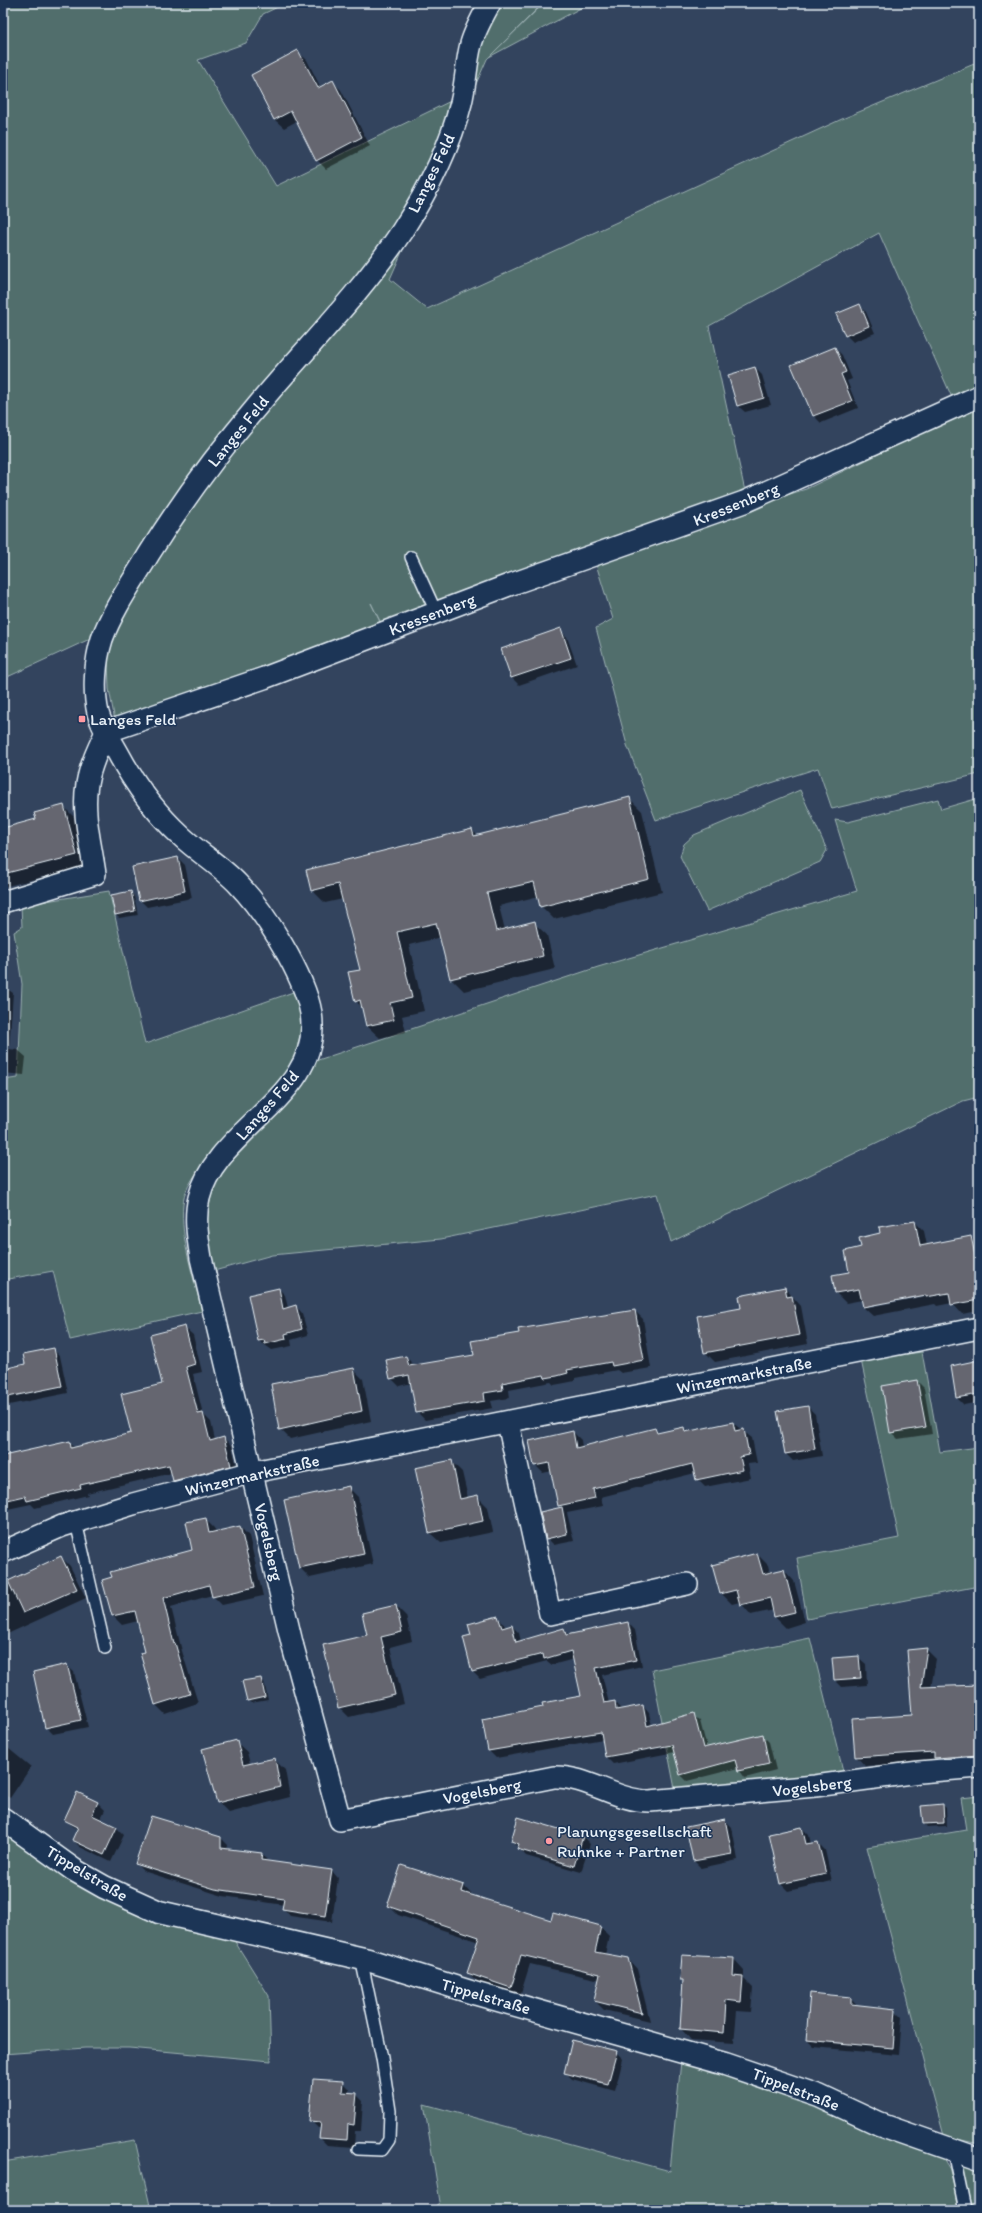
<svg xmlns="http://www.w3.org/2000/svg" width="982" height="2213" font-family="Itim,sans-serif">
<rect width="100%" height="100%" fill="#33445e"/>
<filter id="ink" filterUnits="userSpaceOnUse"><feTurbulence type="fractalNoise" baseFrequency=".025" numOctaves="2"/><feDisplacementMap in="SourceGraphic" scale="8" xChannelSelector="R" yChannelSelector="G"/><feConvolveMatrix kernelMatrix="1 2 1 2 8 2 1 2 1" color-interpolation-filters="sRGB"/></filter>
<g filter="url(#ink)">
<g fill="#516e6c" stroke="#9cb0b2">
<polygon points="3,3 286,3 263,14 246,43 198,60 276,186 463,95 490,15 499,3 543,3 487,59 390,279 427,309 842,119 979,62 979,389 954,402 879,233 709,326 746,496 381,623 371,603 380,622 230,685 115,721 109,689 107,631 3,679"/>
<polygon points="544,3 590,3 489,57"/>
<polygon points="979,406 979,774 832,809 818,768 656,820 627,745 596,628 613,619 595,561 752,506 806,489"/>
<polygon points="800,790 827,850 820,862 707,911 680,856 684,844 694,835"/>
<polygon points="979,798 979,1097 963,1101 671,1242 657,1194 441,1239 272,1255 214,1271 207,1237 207,1217 212,1191 224,1169 286,1106 315,1061 598,967 857,891 835,820 848,822 938,799 941,809"/>
<path d="M109,891L145,1044L296,991C299,1002 303,1015 303,1027C301,1075 245,1120 214,1153C201,1167 185,1184 183,1204C180,1240 194,1277 202,1311L70,1340L53,1271L3,1280V1080L18,1078L22,984L14,932L22,927L21,905Z"/>
<polygon points="922,1352 940,1452 979,1447 979,1586 807,1619 797,1558 899,1538 861,1360"/>
<polygon points="810,1638 844,1775 676,1794 652,1670"/>
<polygon points="979,1796 979,2144 944,2136 867,1847 966,1830 961,1798"/>
<polygon points="3,1831 232,1937 269,1996 271,2061 129,2048 85,2048 3,2054"/>
<polygon points="681,2061 799,2096 901,2142 943,2158 949,2168 960,2210 431,2210 440,2202 424,2104 670,2171"/>
<polygon points="135,2140 151,2210 3,2210 3,2162"/>
<polygon points="960,2163 979,2168 979,2210 972,2210"/>
</g>
<g fill="#0007" fill-rule="evenodd">
<polygon points="298,52 307,60 321,88 332,81 341,90 370,146 326,169 317,160 297,121 284,128 275,120 252,76"/>
<polygon points="859,305 866,312 875,333 853,342 846,335"/>
<polygon points="835,348 842,355 852,379 847,381 858,408 821,423 814,416 793,366"/>
<polygon points="755,368 762,375 771,405 745,412 737,405"/>
<polygon points="560,630 567,637 577,665 519,685 512,678 502,649"/>
<polygon points="629,798 642,811 662,892 554,919 541,906 539,896 499,906 505,930 534,923 547,935 555,969 464,991 451,978 441,937 409,945 424,1011 402,1016 406,1032 380,1038 367,1026 363,1009 356,1001 361,971 343,899 325,903 312,890 472,830 478,836"/>
<polygon points="63,806 74,817 87,866 3,887 3,829 37,820"/>
<polygon points="178,858 185,865 192,898 147,907 140,900"/>
<polygon points="131,892 134,896 138,915 119,918 116,915 112,896"/>
<polygon points="3,986 13,993 9,1049 18,1050 26,1057 24,1075 3,1073"/>
<path d="M915,1222L924,1231L927,1246L971,1237L979,1245V1311L962,1314L952,1303L937,1306L935,1304L873,1316L863,1307L862,1300L846,1303L836,1293L833,1276L850,1272L862,1248L882,1234ZM931,1293V1295L869,1307V1305Z"/>
<polygon points="785,1288 801,1306 808,1344 715,1362 705,1352 742,1309"/>
<polygon points="279,1289 285,1295 288,1308 296,1306 302,1313 308,1335 291,1340 292,1346 272,1350 259,1341"/>
<polygon points="635,1311 643,1319 651,1368 621,1373 617,1370 575,1378 575,1381 565,1383 554,1385 551,1382 509,1390 510,1398 491,1401 493,1408 425,1420 417,1412 412,1383 399,1386 391,1378 406,1357 415,1366 475,1356"/>
<polygon points="185,1328 193,1335 202,1372 193,1374 203,1414 211,1422 215,1440 224,1438 232,1446 238,1473 182,1488 174,1480 172,1473 87,1493 88,1495 35,1508 31,1504 3,1510 3,1457 69,1442 75,1448 132,1434 164,1385"/>
<polygon points="53,1349 60,1356 68,1393 9,1405 3,1399 3,1370 26,1365"/>
<polygon points="979,1361 979,1402 964,1405 957,1398 952,1366"/>
<polygon points="354,1370 363,1379 371,1421 290,1439 280,1429"/>
<polygon points="917,1381 924,1388 932,1434 898,1439 891,1432"/>
<polygon points="808,1407 815,1414 822,1456 793,1461 786,1454"/>
<polygon points="733,1423 752,1438 757,1463 748,1464 751,1478 705,1487 697,1479 695,1473 601,1497 603,1506 567,1513 574,1541 554,1545 547,1538 562,1508 559,1505 552,1471 543,1473 535,1465 573,1432 581,1440 582,1447 655,1429 660,1434 684,1428 689,1433"/>
<polygon points="451,1461 462,1472 468,1498 477,1496 488,1507 493,1532 441,1543 430,1533"/>
<polygon points="348,1487 358,1497 373,1564 310,1578 300,1568"/>
<polygon points="205,1519 214,1528 216,1532 240,1527 249,1536 263,1596 222,1605 212,1595 171,1607 182,1651 198,1703 165,1714 156,1705 141,1654 146,1652 138,1621 122,1625 113,1616 193,1550"/>
<polygon points="757,1554 768,1565 770,1574 784,1570 794,1581 805,1622 786,1628 775,1617 774,1610 751,1615 740,1602 732,1604 721,1593"/>
<polygon points="61,1557 70,1566 86,1598 3,1636 3,1583"/>
<polygon points="396,1606 406,1616 412,1641 390,1647 404,1704 349,1717 339,1707 368,1636"/>
<polygon points="498,1617 506,1627 512,1626 519,1633 521,1642 564,1630 569,1635 628,1623 635,1630 642,1666 602,1675 609,1703 614,1702 621,1709 643,1706 649,1713 652,1726 693,1715 700,1721 707,1748 762,1735 769,1742 776,1770 745,1778 738,1768 687,1781 680,1774 675,1752 613,1764 606,1757 603,1739 496,1758 489,1751 483,1720 544,1708 582,1697 574,1659 552,1665 547,1661 480,1679 473,1672 472,1636"/>
<polygon points="926,1649 936,1659 931,1688 979,1686 979,1765 938,1761 865,1766 856,1756 913,1716"/>
<polygon points="858,1657 866,1664 867,1685 842,1687 835,1680 833,1659"/>
<polygon points="66,1665 74,1672 88,1727 53,1734 46,1727"/>
<polygon points="260,1679 264,1682 268,1700 251,1703 248,1700"/>
<polygon points="236,1742 247,1752 250,1764 274,1759 285,1770 290,1797 229,1813 218,1802"/>
<polygon points="3,1744 31,1767 10,1798 3,1794"/>
<polygon points="98,1803 105,1810 100,1820 117,1828 124,1835 111,1862 80,1847 73,1840 78,1830 65,1820"/>
<polygon points="943,1805 946,1808 947,1826 927,1827 924,1824"/>
<polygon points="725,1820 732,1827 738,1860 701,1868 694,1861"/>
<polygon points="802,1828 809,1835 811,1844 818,1843 825,1850 832,1881 788,1891 781,1884"/>
<polygon points="583,1837 590,1844 581,1872 526,1856 512,1841"/>
<polygon points="221,1838 228,1845 227,1850 261,1854 268,1861 332,1871 338,1878 332,1922 290,1916 284,1909 284,1905 223,1896 143,1871 136,1864"/>
<polygon points="464,1886 473,1896 552,1921 600,1927 609,1936 605,1955 628,1959 637,1969 650,2021 604,2010 595,2001 600,1980 530,1964 520,1996 478,1982 468,1973 479,1942 398,1915 389,1906"/>
<polygon points="734,1959 744,1970 744,1979 753,1988 751,2012 737,2011 734,2043 691,2040 681,2029 684,1983 681,1979"/>
<polygon points="851,1998 858,2006 895,2010 902,2017 899,2055 814,2047 807,2040"/>
<polygon points="616,2052 623,2059 615,2091 572,2079 565,2072"/>
<polygon points="342,2082 349,2089 349,2093 356,2094 363,2101 361,2131 355,2131 354,2147 327,2145 320,2138 321,2128 318,2128 310,2120"/>
</g>
<g fill="#65666f" stroke="#e8f1f8">
<polygon points="298,50 318,88 333,80 362,137 316,161 291,111 274,120 251,75"/>
<polygon points="860,304 869,326 845,336 836,314"/>
<polygon points="835,347 846,372 841,374 852,401 813,416 791,365"/>
<polygon points="755,367 764,398 737,406 728,375"/>
<polygon points="561,628 571,658 511,678 501,649"/>
<polygon points="630,797 649,879 540,907 534,882 487,893 496,931 535,921 543,956 450,979 436,923 397,932 412,998 390,1003 394,1020 366,1026 360,1000 355,1002 348,972 360,970 338,884 311,891 306,870 472,829 474,836"/>
<polygon points="64,805 77,855 3,874 3,828 36,819 34,813"/>
<polygon points="178,857 185,891 139,901 132,867"/>
<polygon points="131,891 135,911 115,915 111,895"/>
<polygon points="915,1221 920,1246 971,1236 979,1275 979,1300 951,1305 949,1293 926,1297 926,1295 863,1307 859,1289 835,1293 832,1275 849,1272 845,1251 861,1247 859,1238 880,1233 879,1227"/>
<polygon points="785,1287 787,1297 792,1296 800,1335 704,1353 697,1316 741,1308 739,1296"/>
<polygon points="279,1288 283,1309 296,1305 302,1329 285,1334 286,1339 265,1344 264,1340 258,1341 248,1295"/>
<polygon points="635,1310 644,1360 612,1366 611,1362 567,1370 568,1373 557,1376 545,1378 544,1375 502,1383 503,1390 484,1393 485,1401 416,1413 409,1375 390,1379 386,1360 406,1356 409,1366 474,1355 471,1341 519,1333 518,1329"/>
<polygon points="185,1326 195,1364 186,1367 198,1414 203,1413 210,1441 224,1437 231,1466 173,1481 169,1465 80,1485 81,1488 27,1501 25,1496 3,1501 3,1456 70,1441 71,1448 131,1433 121,1394 162,1384 150,1335"/>
<polygon points="54,1348 62,1386 3,1398 3,1369 25,1364 23,1354"/>
<polygon points="979,1360 979,1394 956,1398 951,1366"/>
<polygon points="354,1368 362,1411 279,1430 271,1384"/>
<polygon points="917,1380 926,1427 890,1433 882,1386"/>
<polygon points="808,1406 815,1449 785,1454 777,1411"/>
<polygon points="733,1422 735,1431 744,1429 749,1455 740,1457 743,1470 696,1480 692,1464 593,1489 595,1498 558,1506 549,1463 534,1466 529,1441 573,1431 576,1448 655,1428 657,1433 684,1427 685,1432"/>
<polygon points="452,1460 460,1499 478,1495 483,1521 429,1533 415,1468"/>
<polygon points="349,1486 364,1554 299,1568 284,1500"/>
<polygon points="562,1507 567,1534 546,1539 540,1512"/>
<polygon points="206,1518 209,1533 240,1526 255,1587 212,1597 209,1585 163,1598 174,1644 175,1643 190,1694 155,1705 140,1653 145,1652 135,1611 112,1616 102,1580 112,1577 110,1572 192,1550 186,1522"/>
<polygon points="757,1553 763,1574 784,1569 795,1612 774,1617 770,1598 740,1605 736,1590 720,1594 712,1565"/>
<polygon points="61,1556 77,1589 23,1613 8,1581"/>
<polygon points="396,1605 402,1632 381,1637 395,1695 338,1708 323,1645 367,1635 362,1613"/>
<polygon points="498,1616 502,1628 512,1625 516,1642 564,1628 566,1635 628,1622 636,1660 596,1668 604,1703 615,1701 616,1710 643,1705 647,1726 694,1713 703,1748 763,1734 769,1764 738,1771 735,1760 680,1775 672,1745 605,1757 601,1732 488,1751 482,1719 543,1707 542,1703 581,1696 571,1651 544,1659 543,1654 472,1672 463,1637 471,1635 468,1624"/>
<polygon points="927,1648 921,1687 979,1685 979,1755 934,1758 934,1752 855,1757 852,1719 912,1715 907,1650"/>
<polygon points="859,1656 861,1678 834,1680 832,1658"/>
<polygon points="67,1664 81,1720 45,1728 33,1672"/>
<polygon points="261,1678 265,1697 247,1701 242,1681"/>
<polygon points="237,1740 243,1765 275,1758 280,1787 217,1803 202,1749"/>
<polygon points="77,1792 98,1802 92,1815 117,1827 104,1855 72,1840 78,1827 64,1820"/>
<polygon points="943,1804 944,1823 923,1824 921,1806"/>
<polygon points="151,1816 221,1837 221,1848 262,1853 261,1860 332,1870 325,1916 282,1909 284,1899 215,1889 135,1864"/>
<polygon points="518,1817 583,1836 574,1866 517,1849 519,1844 511,1841"/>
<polygon points="725,1819 732,1854 693,1861 686,1827"/>
<polygon points="802,1827 806,1844 818,1842 826,1874 780,1884 769,1834"/>
<polygon points="401,1865 464,1885 462,1892 551,1920 553,1913 601,1926 595,1952 628,1958 642,2013 594,2001 600,1974 521,1955 511,1988 467,1973 479,1937 387,1906"/>
<polygon points="682,1955 734,1958 733,1976 743,1977 741,2002 726,2000 724,2033 680,2029 683,1980 680,1980"/>
<polygon points="810,1993 851,1997 851,2004 896,2009 893,2048 806,2040"/>
<polygon points="572,2040 617,2051 608,2084 564,2073"/>
<polygon points="313,2079 343,2081 342,2092 357,2093 354,2125 348,2124 347,2140 319,2138 321,2122 309,2121"/>
</g>
<g fill="none" stroke-linecap="round" stroke-linejoin="round">
<defs>
<g id="lane">
<polyline points="411,557 436,612"/>
<polyline points="76,1522 105,1648"/>
<polyline points="358,2149 382,2150 389,2140 390,2111 382,2058 361,1958"/>
<polyline points="953,2151 965,2210"/>
</g>
<g id="street">
<path d="M490,3C483,16 475,30 471,44C466,63 466,83 461,103C450,148 427,192 402,231C361,293 307,347 259,404C219,451 182,501 149,554C133,581 113,609 102,639C95,661 93,691 98,713C102,728 111,740 118,753C134,783 156,813 181,836C199,853 221,866 238,884C265,912 304,974 311,1013C324,1096 216,1127 199,1198C194,1218 198,1239 201,1258L293,1647L340,1820L554,1777C588,1776 615,1801 650,1801L815,1786L919,1772L979,1767"/>
<path d="M3,902L95,874C91,845 82,813 87,784C90,766 98,749 106,732L264,678L509,585L744,502L979,396"/>
<polyline points="508,1423 550,1614 687,1584"/>
<polyline points="3,1552 62,1526 133,1504 253,1472 979,1328"/>
</g>
<polyline id="secondary" points="3,1819 74,1870 104,1887 159,1912 368,1960 477,1994 725,2064 819,2096 879,2124 979,2159"/>
</defs>
<use href="#lane" stroke="#e8f1f8" stroke-width="14"/>
<use href="#street" stroke="#e8f1f8" stroke-width="24"/>
<use href="#secondary" stroke="#e8f1f8" stroke-width="25"/>
<use href="#lane" stroke="#1d3557" stroke-width="11"/>
<use href="#street" stroke="#1d3557" stroke-width="21"/>
<use href="#secondary" stroke="#1d3557" stroke-width="22"/>
</g>
</g>
<g fill="#ff9aa2" stroke="#1d3557" stroke-width="1.5">
<rect x="78" y="715" width="8" height="8" rx="2"/>
<circle cx="549" cy="1841" r="4"/>
</g>
<g text-anchor="middle" stroke-width="3" stroke-linejoin="round" paint-order="stroke">
<g font-size="17" fill="#e8f1f8" stroke="#1d3557">
<text transform="translate(431 173) rotate(-64)" y="6">Langes Feld</text>
<text transform="translate(238 431) rotate(-51)" y="6">Langes Feld</text>
<text transform="translate(736 504) rotate(-22)" y="6">Kressenberg</text>
<text transform="translate(432 614) rotate(-21)" y="6">Kressenberg</text>
<text transform="translate(267 1105) rotate(-49)" y="6">Langes Feld</text>
<text transform="translate(744 1375) rotate(-11)" y="6">Winzermarkstraße</text>
<text transform="translate(252 1475) rotate(-13)" y="6">Winzermarkstraße</text>
<text transform="translate(269 1542) rotate(77)" y="6">Vogelsberg</text>
<text transform="translate(812 1786) rotate(-7)" y="6">Vogelsberg</text>
<text transform="translate(482 1791) rotate(-11)" y="6">Vogelsberg</text>
<text transform="translate(87 1873) rotate(31)" y="6">Tippelstraße</text>
<text transform="translate(486 1996) rotate(16)" y="6">Tippelstraße</text>
<text transform="translate(796 2089) rotate(21)" y="6">Tippelstraße</text>
</g>
<g font-size="17" fill="#e8f1f8" stroke="#1d3557" text-anchor="start">
<text x="90" y="725">Langes Feld</text>
<text x="557" y="1837">Planungsgesellschaft<tspan x="557" dy="20">Ruhnke + Partner</tspan></text>
</g>
</g>
<rect width="982" height="2213" fill="none" stroke="#1d3557" stroke-width="16"/>
<rect x="8" y="8" width="966" height="2197" fill="none" stroke="#e8f1f8" stroke-width="1.5" filter="url(#ink)"/>
</svg>
